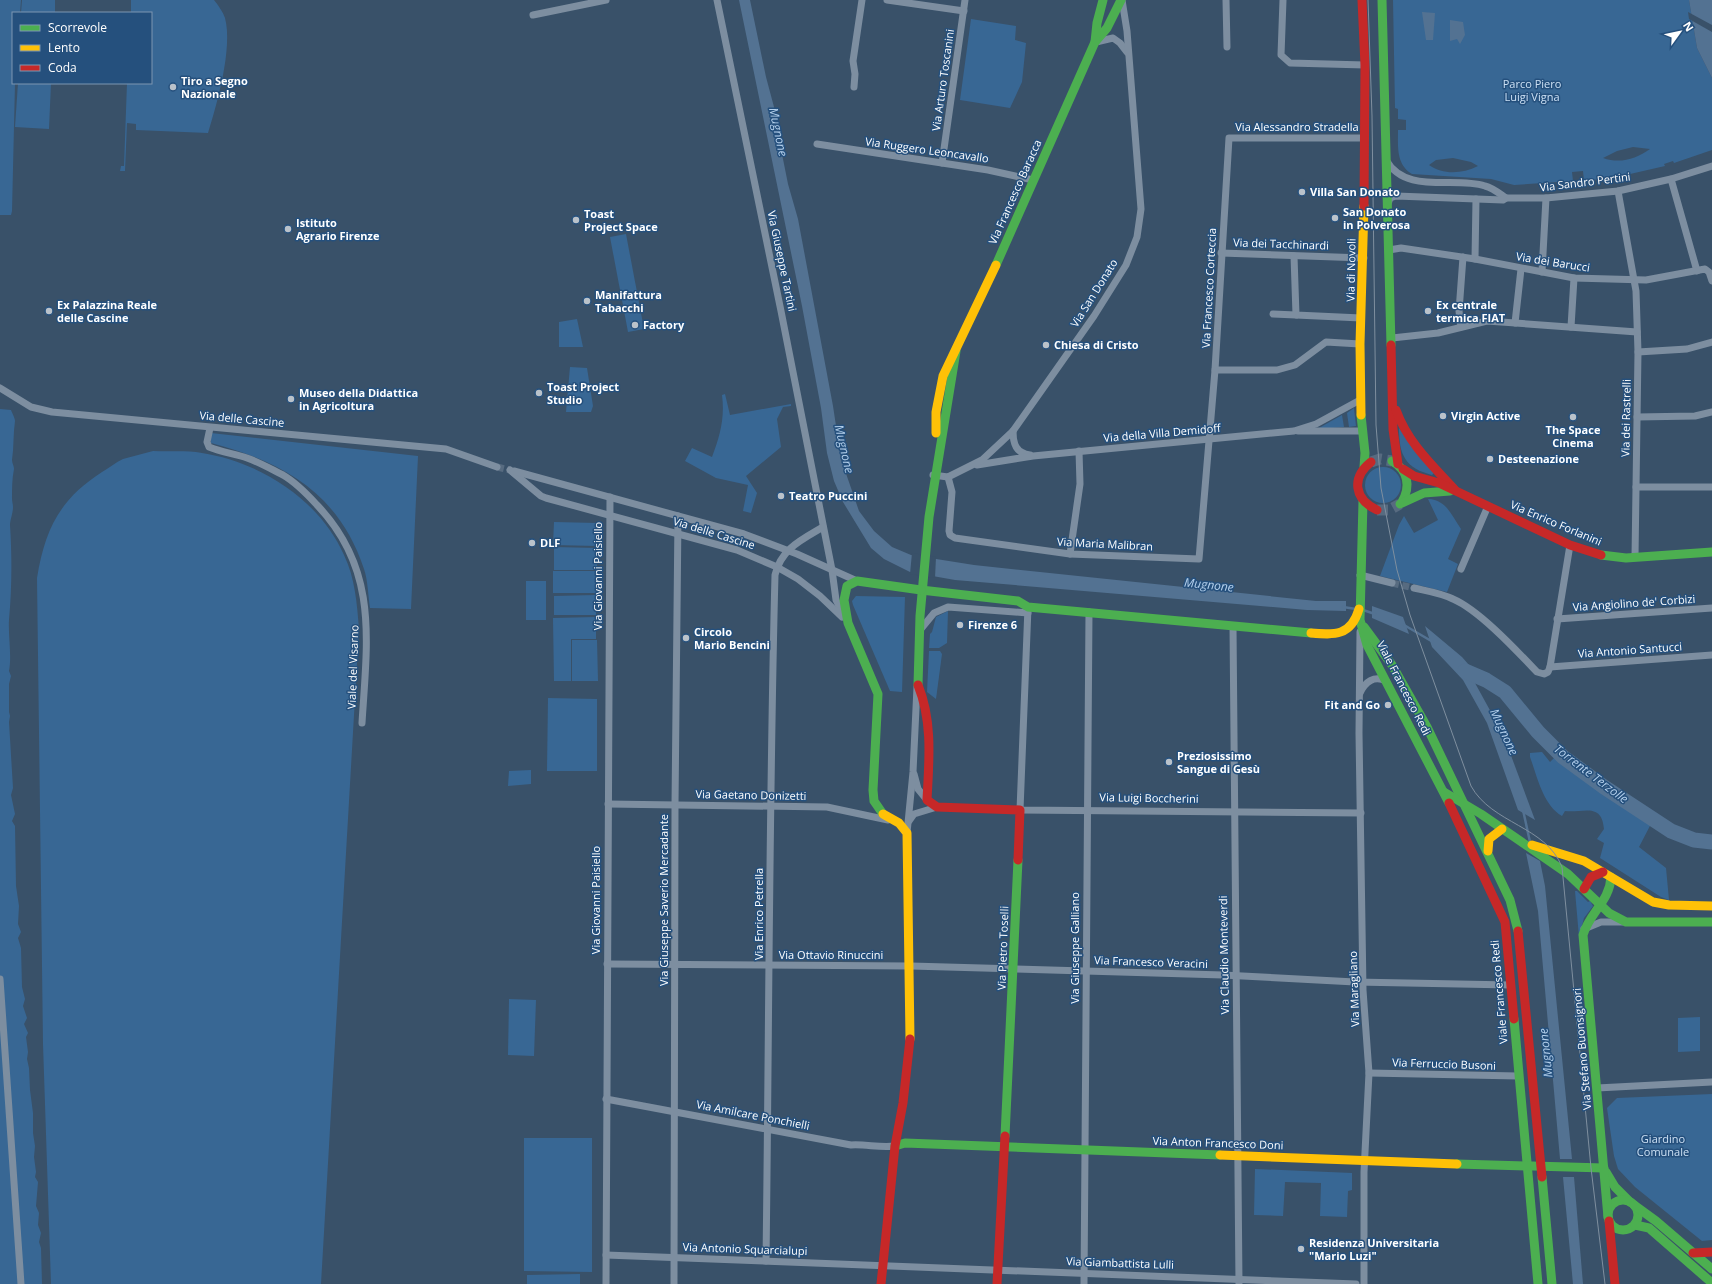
<svg xmlns="http://www.w3.org/2000/svg" width="1712" height="1284" font-family="'Open Sans',sans-serif">
<rect width="100%" height="100%" fill="#395169"/>
<g fill="#386794" fill-rule="evenodd">
<polygon points="0,0 21,0 20,13 13,13 13,83 15,83 12,211 11,215 0,215"/>
<polygon points="22,0 55,0 55,13 21,13"/>
<path d="M131,0H214C218,5 223,12 225,18C233,48 217,104 208,133L136,130V124L127,123L125,171H120L121,166H124L127,83H151V13H131Z"/>
<path d="M1393,0H1689L1697,48L1712,78V150L1674,163L1673,161L1664,164L1665,166L1617,177L1584,181L1583,171L1572,172L1573,181L1514,185L1491,179L1412,174C1396,164 1398,147 1398,130H1406V120L1398,119V109L1395,108ZM1633,147L1650,149C1636,159 1620,164 1603,158L1617,151ZM1453,158L1471,162L1478,166C1462,174 1443,175 1429,165L1436,160Z"/>
<polygon points="971,19 1016,26 1015,40 1026,43 1022,82 1010,108 960,100"/>
<polygon points="18,83 51,83 49,129 15,127"/>
<polygon points="626,234 644,329 628,332 610,237"/>
<polygon points="577,319 583,347 559,347 559,322"/>
<polygon points="570,367 587,368 593,406 591,412 566,412"/>
<path d="M725,394L730,415L791,404V406L783,407L777,419L781,447L746,476L757,493L751,513L743,511L748,485L716,478L685,461L692,448L712,457C720,436 725,418 722,395Z"/>
<polygon points="1354,408 1356,426 1349,427 1347,413"/>
<path d="M0,409L11,410C12,413 15,418 15,421C13,434 14,447 12,460C12,463 14,466 14,469C12,479 12,488 12,498C12,502 13,504 13,507C13,513 10,520 10,525C12,556 12,587 9,620C8,635 12,656 9,671L11,676L9,684V712L10,716L9,722L13,788L11,795L15,814L12,821L15,826L16,886L19,906L18,924L21,932L18,938L21,948L22,987L25,999L23,1006L27,1018L24,1024L28,1033L26,1037L28,1052L27,1059L29,1068L30,1090L33,1113V1133L35,1146L34,1157L36,1172L35,1177L38,1182L36,1206L39,1213L38,1225L41,1233L39,1242L41,1248L42,1284H0Z"/>
<polygon points="1342,415 1344,427 1319,429 1319,428"/>
<path d="M1399,428L1435,472L1432,475C1405,468 1399,455 1399,428Z"/>
<path d="M211,433L418,456L411,609L370,608C368,595 368,581 364,569C339,493 283,462 211,443Z"/>
<path d="M153,451C169,452 186,450 202,453C260,462 319,499 344,555C355,578 357,603 359,629L321,1284H51L43,1044L37,578C45,529 60,499 102,472C109,468 116,462 123,459C133,456 143,454 153,451Z"/>
<circle cx="1383" cy="485" r="18"/>
<path d="M1428,499C1447,500 1451,515 1461,529L1448,559L1458,564L1447,592L1380,576L1399,525L1404,516L1414,533L1438,520Z"/>
<polygon points="554,522 597,523 597,546 553,545"/>
<polygon points="554,547 597,548 597,570 554,570"/>
<rect x="553" y="571" width="43" height="22"/>
<rect x="526" y="581" width="20" height="39"/>
<polygon points="596,595 596,615 554,615 554,596"/>
<polygon points="856,596 905,597 902,692 890,691 853,605 852,601"/>
<polygon points="948,611 947,643 939,648 929,648 930,634 932,632 936,617"/>
<polygon points="596,617 596,639 571,639 571,681 554,681 553,618"/>
<polygon points="572,640 597,640 598,681 572,681"/>
<polygon points="929,651 940,651 942,654 936,699 927,692"/>
<polygon points="548,698 597,699 597,771 547,771"/>
<path d="M1542,752L1550,762L1556,756L1652,822L1639,847L1666,868L1669,900L1661,897L1600,858L1604,843L1597,839L1604,829C1602,802 1583,813 1565,811L1562,816C1543,805 1537,776 1530,757V753Z"/>
<polygon points="531,770 531,784 508,786 509,771"/>
<polygon points="1575,891 1577,891 1588,902 1590,901 1593,906 1584,918 1579,937"/>
<polygon points="509,999 536,1000 534,1056 508,1055"/>
<polygon points="1700,1017 1700,1051 1678,1052 1678,1018"/>
<polygon points="1712,1094 1712,1240 1702,1241 1635,1187 1618,1169 1614,1156 1607,1108 1617,1098"/>
<polygon points="524,1138 592,1138 592,1272 524,1271"/>
<polygon points="1255,1169 1352,1173 1352,1190 1348,1191 1347,1217 1320,1216 1321,1183 1285,1182 1283,1216 1254,1215"/>
<polygon points="580,1274 580,1284 527,1284 527,1275"/>
</g>
<g fill="#537292">
<polygon points="739,0 750,0 766,77 774,107 778,134 788,184 798,219 833,406 841,459 859,511 874,531 892,547 911,555 974,565 1316,601 1346,601 1346,611 1307,610 955,580 910,572 884,559 871,548 843,502 834,481 827,453 821,408 802,306"/>
<polygon points="1689,0 1712,0 1712,78 1697,48"/>
<polygon points="1422,12 1435,13 1433,40 1426,40"/>
<polygon points="1450,20 1463,22 1465,35 1460,44 1457,39 1450,41"/>
<polygon points="1372,606 1403,617 1409,634 1372,618"/>
<polygon points="1425,626 1462,657 1469,665 1475,683 1503,734 1535,820 1518,810 1487,723 1463,680 1432,647"/>
<polygon points="1526,853 1540,861 1545,886 1572,1159 1560,1159 1538,911"/>
<polygon points="1563,1177 1574,1177 1583,1284 1573,1284"/>
</g>
<g fill="#395169">
<polygon points="1688,12 1712,25 1712,32 1689,19"/>
<polygon points="912,553 936,557 935,578 910,574"/>
</g>
<g fill="none" stroke-linecap="round" stroke-linejoin="round">
<g stroke="#537292" stroke-width="2.5">
<polyline points="1343,607 1356,609"/>
<polyline points="1363,610 1375,614"/>
<polyline points="1404,625 1433,642"/>
<polyline points="1523,810 1530,842"/>
</g>
<polyline stroke="#537292" stroke-width="15" points="1465,671 1486,680 1505,692 1538,732 1563,757 1604,787 1671,831 1694,840 1712,842"/>
<g stroke="#576b80" stroke-width="7" stroke-dasharray="7 3.5" stroke-linecap="butt">
<polyline points="497,467 510,470"/>
<polyline points="1392,583 1414,588"/>
</g>
<g stroke="#576b80" stroke-width="11" stroke-dasharray="11 5.5" stroke-linecap="butt">
<polyline points="1371,462 1380,459 1392,461"/>
<polyline points="1377,510 1389,510 1400,504"/>
</g>
<g stroke="#7d8ea0" stroke-width="7">
<polyline points="717,0 781,311 832,570 836,600 843,614"/>
<polyline points="887,0 964,11"/>
<polyline points="1226,0 1227,47"/>
<polyline points="1283,0 1281,55 1290,63 1365,65"/>
<polyline points="533,15 606,0"/>
<polyline points="1096,42 1113,38 1120,43 1127,52"/>
<polyline points="854,87 855,74 853,61 862,0"/>
<polyline points="817,144 988,170 1033,180"/>
<path d="M1386,160C1406,195 1454,176 1485,186C1493,188 1500,194 1506,198"/>
<polyline points="942,163 965,0"/>
<polyline points="1671,179 1697,271"/>
<polyline points="1618,191 1636,291 1638,352 1635,557"/>
<polyline points="1388,204 1390,198 1396,196 1503,200 1506,198 1546,198 1618,191 1671,179 1712,166"/>
<polyline points="1389,250 1401,248 1475,259 1574,278 1646,280 1705,269 1709,272 1712,281"/>
<polyline points="1221,253 1364,258"/>
<polyline points="1294,256 1296,315 1361,318"/>
<polyline points="1475,259 1476,199"/>
<polyline points="1542,272 1546,198"/>
<polyline points="1273,314 1296,315"/>
<polyline points="1515,323 1521,269"/>
<polyline points="1461,327 1459,311 1463,257"/>
<polyline points="1571,327 1574,278"/>
<polyline points="1392,338 1438,333 1487,321 1637,332"/>
<polyline points="1638,352 1687,349 1712,342"/>
<polyline points="1215,370 1277,370 1295,365 1326,342 1360,344"/>
<polyline points="0,388 31,407 52,412 446,449 497,467"/>
<polyline points="1637,417 1695,416 1712,412"/>
<path d="M210,428L207,442L209,447C221,452 235,454 247,458C259,462 271,469 283,475C295,482 307,494 317,505C379,570 367,641 362,723"/>
<path d="M1013,431C1013,444 1016,453 1030,455"/>
<polyline points="1298,431 1363,431"/>
<polyline points="977,465 1033,456 1294,431 1316,424 1360,400"/>
<polyline points="510,470 541,496 546,498 737,550 777,567 798,579 820,596 842,617"/>
<polyline points="514,471 744,534 797,554 857,581"/>
<polyline points="933,475 948,477 982,460 1013,431 1094,316 1126,265 1137,237 1141,209 1127,31 1122,0"/>
<polyline points="948,477 952,492 949,531 950,535 955,538 1070,554 1199,559 1215,370 1229,138 1365,138"/>
<polyline points="1636,487 1712,487"/>
<polyline points="1070,554 1080,484 1079,451"/>
<polyline points="1461,569 1488,506"/>
<polyline points="1360,575 1392,583"/>
<path d="M1414,588C1427,591 1441,593 1453,599C1479,610 1517,651 1537,672L1544,674L1548,672L1550,667L1570,545"/>
<polyline points="1028,607 1020,810 1361,813"/>
<polyline points="1557,619 1712,608"/>
<polyline points="1233,626 1239,1284"/>
<polyline points="920,630 934,613 948,607 1028,613"/>
<polyline points="1360,632 1359,733 1363,990 1369,1073 1364,1172 1364,1284"/>
<polyline points="1550,667 1712,655"/>
<path d="M1360,693C1365,682 1374,675 1386,681"/>
<polyline points="914,774 918,789 927,800"/>
<polyline points="608,804 827,807 888,820"/>
<polyline points="909,821 914,814 937,807"/>
<polyline points="907,833 913,772 917,687"/>
<polyline points="1584,929 1601,922 1623,922"/>
<polyline points="607,964 911,966 1223,975 1355,982 1511,985"/>
<polyline points="0,979 21,1284"/>
<polyline points="1369,1073 1518,1076"/>
<polyline points="1597,1088 1712,1082"/>
<path d="M606,1099L851,1145C866,1144 880,1148 895,1146"/>
<polyline points="606,1255 1356,1284"/>
<path d="M766,1261C769,1033 769,804 775,575C781,549 801,540 823,527"/>
<polyline points="606,1284 610,497"/>
<polyline points="674,1284 675,805 678,516"/>
<polyline points="1084,1284 1089,612"/>
</g>
<g stroke="#4caf50" stroke-width="9">
<polyline points="1382,0 1391,345"/>
<polyline points="1095,42 1107,28 1121,0"/>
<polyline points="996,265 1095,42 1097,23 1103,0"/>
<polyline points="1361,415 1365,453 1364,467"/>
<path d="M1392,461C1408,470 1411,486 1402,502"/>
<polyline points="1363,501 1360,620 1367,645 1449,803"/>
<polyline points="1400,504 1424,493 1450,491"/>
<polyline points="1601,555 1626,558 1712,552"/>
<polyline points="921,590 1018,601 1028,607 1311,633"/>
<polyline points="1364,627 1392,665 1427,727 1510,900 1518,931"/>
<polyline points="918,685 920,616 929,517 956,351"/>
<polyline points="1444,792 1481,814 1568,874 1609,913 1626,922 1712,922"/>
<polyline points="883,814 874,801 873,790 878,694 848,623 844,600 847,586 857,581 921,590"/>
<polyline points="1514,1019 1538,1284"/>
<polyline points="1005,1136 1018,860"/>
<polyline points="895,1146 905,1143 1220,1155"/>
<polyline points="1457,1164 1604,1168"/>
<polyline points="1606,1172 1615,1187 1630,1202"/>
<polyline points="1542,1177 1552,1284"/>
<circle cx="1623" cy="1215" r="15"/>
<polyline points="1634,1205 1656,1221 1712,1269"/>
<path d="M1608,1217L1583,935C1589,913 1610,901 1611,877"/>
<polyline points="1635,1225 1649,1228 1712,1283"/>
</g>
<g stroke="#ffc107" stroke-width="9">
<polyline points="1361,415 1360,344 1364,206"/>
<polyline points="936,433 936,412 943,376 996,265"/>
<path d="M1311,633C1335,635 1351,636 1359,609"/>
<polyline points="883,814 899,823 907,833 910,1039"/>
<polyline points="1532,845 1584,861 1653,902 1669,905 1712,906"/>
<polyline points="1488,851 1489,839 1502,829"/>
<polyline points="1220,1155 1457,1164"/>
</g>
<g stroke="#c62828" stroke-width="9">
<polyline points="1362,0 1365,65 1364,206"/>
<polyline points="1391,345 1393,429 1398,464"/>
<path d="M1396,410C1408,443 1432,465 1455,490"/>
<path d="M1371,462C1351,478 1354,499 1377,510"/>
<polyline points="1403,469 1414,476 1439,483 1570,545 1601,555"/>
<path d="M918,685C933,722 929,761 927,800L937,807L1020,810L1018,860"/>
<polyline points="1449,803 1505,922 1514,1019"/>
<polyline points="1584,889 1591,877 1603,872"/>
<polyline points="1518,931 1542,1177"/>
<polyline points="1609,1221 1615,1284"/>
<polyline points="1693,1253 1712,1252"/>
<polyline points="881,1284 895,1146 903,1103 910,1039"/>
<polyline points="997,1284 1005,1136"/>
</g>
<path stroke="#7f8f9f" stroke-width="1" d="M1368,0L1372,116L1376,425L1381,488L1397,570L1410,615L1471,786C1492,824 1546,826 1562,867L1591,1168L1605,1284"/>
</g>
<g fill="#bac2ca" stroke="#25507d" stroke-width="1.5">
<circle cx="173" cy="87" r="4"/>
<circle cx="1302" cy="192" r="4"/>
<circle cx="1335" cy="218" r="4"/>
<circle cx="576" cy="220" r="4"/>
<circle cx="288" cy="229" r="4"/>
<circle cx="587" cy="301" r="4"/>
<circle cx="49" cy="311" r="4"/>
<circle cx="1428" cy="311" r="4"/>
<circle cx="635" cy="325" r="4"/>
<circle cx="1046" cy="345" r="4"/>
<circle cx="539" cy="393" r="4"/>
<circle cx="291" cy="399" r="4"/>
<circle cx="1443" cy="416" r="4"/>
<circle cx="1573" cy="417" r="4"/>
<circle cx="1490" cy="459" r="4"/>
<circle cx="781" cy="496" r="4"/>
<circle cx="532" cy="543" r="4"/>
<circle cx="960" cy="625" r="4"/>
<circle cx="686" cy="638" r="4"/>
<circle cx="1388" cy="705" r="4"/>
<circle cx="1169" cy="762" r="4"/>
<circle cx="1301" cy="1249" r="4"/>
</g>
<g text-anchor="middle" stroke-width="3" stroke-linejoin="round" paint-order="stroke">
<g font-size="11" fill="#fff" stroke="#25507d">
<text transform="translate(943 80) rotate(-82)" y="4">Via Arturo Toscanini</text>
<text x="1297" y="131">Via Alessandro Stradella</text>
<text transform="translate(927 150) rotate(8)" y="4">Via Ruggero Leoncavallo</text>
<text transform="translate(1585 182) rotate(-7)" y="4">Via Sandro Pertini</text>
<text transform="translate(1015 192) rotate(-66)" y="4">Via Francesco Baracca</text>
<text transform="translate(1281 244) rotate(2)" y="4">Via dei Tacchinardi</text>
<text transform="translate(782 261) rotate(78)" y="4">Via Giuseppe Tartini</text>
<text transform="translate(1553 262) rotate(9)" y="4">Via dei Barucci</text>
<text transform="translate(1351 270) rotate(-89)" y="4">Via di Novoli</text>
<text transform="translate(1209 288) rotate(-87)" y="4">Via Francesco Corteccia</text>
<text transform="translate(1094 293) rotate(-58)" y="4">Via San Donato</text>
<text transform="translate(1626 418) rotate(-89)" y="4">Via dei Rastrelli</text>
<text transform="translate(242 419) rotate(5)" y="4">Via delle Cascine</text>
<text transform="translate(1162 433) rotate(-5)" y="4">Via della Villa Demidoff</text>
<text transform="translate(1556 523) rotate(23)" y="4">Via Enrico Forlanini</text>
<text transform="translate(714 533) rotate(17)" y="4">Via delle Cascine</text>
<text transform="translate(1105 544) rotate(3)" y="4">Via Maria Malibran</text>
<text transform="translate(598 576) rotate(-90)" y="4">Via Giovanni Paisiello</text>
<text transform="translate(1634 603) rotate(-4)" y="4">Via Angiolino de' Corbizi</text>
<text transform="translate(1630 650) rotate(-4)" y="4">Via Antonio Santucci</text>
<text transform="translate(353 667) rotate(-88)" y="4">Viale del Visarno</text>
<text transform="translate(1404 688) rotate(63)" y="4">Viale Francesco Redi</text>
<text transform="translate(751 795) rotate(1)" y="4">Via Gaetano Donizetti</text>
<text transform="translate(1149 798) rotate(1)" y="4">Via Luigi Boccherini</text>
<text transform="translate(596 900) rotate(-90)" y="4">Via Giovanni Paisiello</text>
<text transform="translate(664 900) rotate(-90)" y="4">Via Giuseppe Saverio Mercadante</text>
<text transform="translate(759 914) rotate(-90)" y="4">Via Enrico Petrella</text>
<text transform="translate(1003 948) rotate(-88)" y="4">Via Pietro Toselli</text>
<text transform="translate(1075 948) rotate(-90)" y="4">Via Giuseppe Galliano</text>
<text x="831" y="959">Via Ottavio Rinuccini</text>
<text transform="translate(1224 955) rotate(-91)" y="4">Via Claudio Monteverdi</text>
<text transform="translate(1151 962) rotate(2)" y="4">Via Francesco Veracini</text>
<text transform="translate(1354 989) rotate(-92)" y="4">Via Maragliano</text>
<text transform="translate(1499 992) rotate(-95)" y="4">Viale Francesco Redi</text>
<text transform="translate(1582 1049) rotate(-95)" y="4">Via Stefano Buonsignori</text>
<text transform="translate(1444 1064) rotate(2)" y="4">Via Ferruccio Busoni</text>
<text transform="translate(753 1115) rotate(11)" y="4">Via Amilcare Ponchielli</text>
<text transform="translate(1218 1143) rotate(2)" y="4">Via Anton Francesco Doni</text>
<text transform="translate(745 1249) rotate(2)" y="4">Via Antonio Squarcialupi</text>
<text transform="translate(1120 1263) rotate(2)" y="4">Via Giambattista Lulli</text>
</g>
<g font-size="11" font-weight="bold" fill="#fff" stroke="#25507d" text-anchor="start">
<text x="181" y="85">Tiro a Segno<tspan x="181" dy="13">Nazionale</tspan></text>
<text x="1310" y="196">Villa San Donato</text>
<text x="1343" y="216">San Donato<tspan x="1343" dy="13">in Polverosa</tspan></text>
<text x="584" y="218">Toast<tspan x="584" dy="13">Project Space</tspan></text>
<text x="296" y="227">Istituto<tspan x="296" dy="13">Agrario Firenze</tspan></text>
<text x="595" y="299">Manifattura<tspan x="595" dy="13">Tabacchi</tspan></text>
<text x="57" y="309">Ex Palazzina Reale<tspan x="57" dy="13">delle Cascine</tspan></text>
<text x="1436" y="309">Ex centrale<tspan x="1436" dy="13">termica FIAT</tspan></text>
<text x="643" y="329">Factory</text>
<text x="1054" y="349">Chiesa di Cristo</text>
<text x="547" y="391">Toast Project<tspan x="547" dy="13">Studio</tspan></text>
<text x="299" y="397">Museo della Didattica<tspan x="299" dy="13">in Agricoltura</tspan></text>
<text x="1451" y="420">Virgin Active</text>
<text x="1573" y="434" text-anchor="middle">The Space<tspan x="1573" dy="13">Cinema</tspan></text>
<text x="1498" y="463">Desteenazione</text>
<text x="789" y="500">Teatro Puccini</text>
<text x="540" y="547">DLF</text>
<text x="968" y="629">Firenze 6</text>
<text x="694" y="636">Circolo<tspan x="694" dy="13">Mario Bencini</tspan></text>
<text x="1380" y="709" text-anchor="end">Fit and Go</text>
<text x="1177" y="760">Preziosissimo<tspan x="1177" dy="13">Sangue di Gesù</tspan></text>
<text x="1309" y="1247">Residenza Universitaria<tspan x="1309" dy="13">"Mario Luzi"</tspan></text>
</g>
<g font-size="11" fill="#cce0f4" stroke="#25507d">
<text x="1532" y="88">Parco Piero<tspan x="1532" dy="13">Luigi Vigna</tspan></text>
<text x="1663" y="1143">Giardino<tspan x="1663" dy="13">Comunale</tspan></text>
</g>
<g font-size="12" font-style="italic" fill="#b5d1ed" stroke="#25507d">
<text transform="translate(778 132) rotate(78)" y="4">Mugnone</text>
<text transform="translate(844 449) rotate(77)" y="4">Mugnone</text>
<text transform="translate(1209 585) rotate(6)" y="4">Mugnone</text>
<text transform="translate(1504 732) rotate(65)" y="4">Mugnone</text>
<text transform="translate(1591 774) rotate(37)" y="4">Torrente Terzolle</text>
<text transform="translate(1546 1053) rotate(-96)" y="4">Mugnone</text>
</g>
</g>
<rect x="12" y="12" width="140" height="72" fill="#25507d" stroke="#7c96b1"/>
<rect x="20" y="25" width="20" height="6" fill="#4caf50" stroke="#7c96b1"/>
<text x="48" y="32" font-size="12" fill="#ffffff">Scorrevole</text>
<rect x="20" y="45" width="20" height="6" fill="#ffc107" stroke="#7c96b1"/>
<text x="48" y="52" font-size="12" fill="#ffffff">Lento</text>
<rect x="20" y="65" width="20" height="6" fill="#c62828" stroke="#7c96b1"/>
<text x="48" y="72" font-size="12" fill="#ffffff">Coda</text>
<g transform="translate(1680 32) rotate(57)" stroke="#25507d" stroke-width="3" paint-order="stroke">
<path d="M0-3L7 15L0 10L-7 15Z" fill="#ffffff"/>
<text y="-6" font-size="11" font-weight="bold" text-anchor="middle" fill="#ffffff">N</text>
</g>
</svg>
